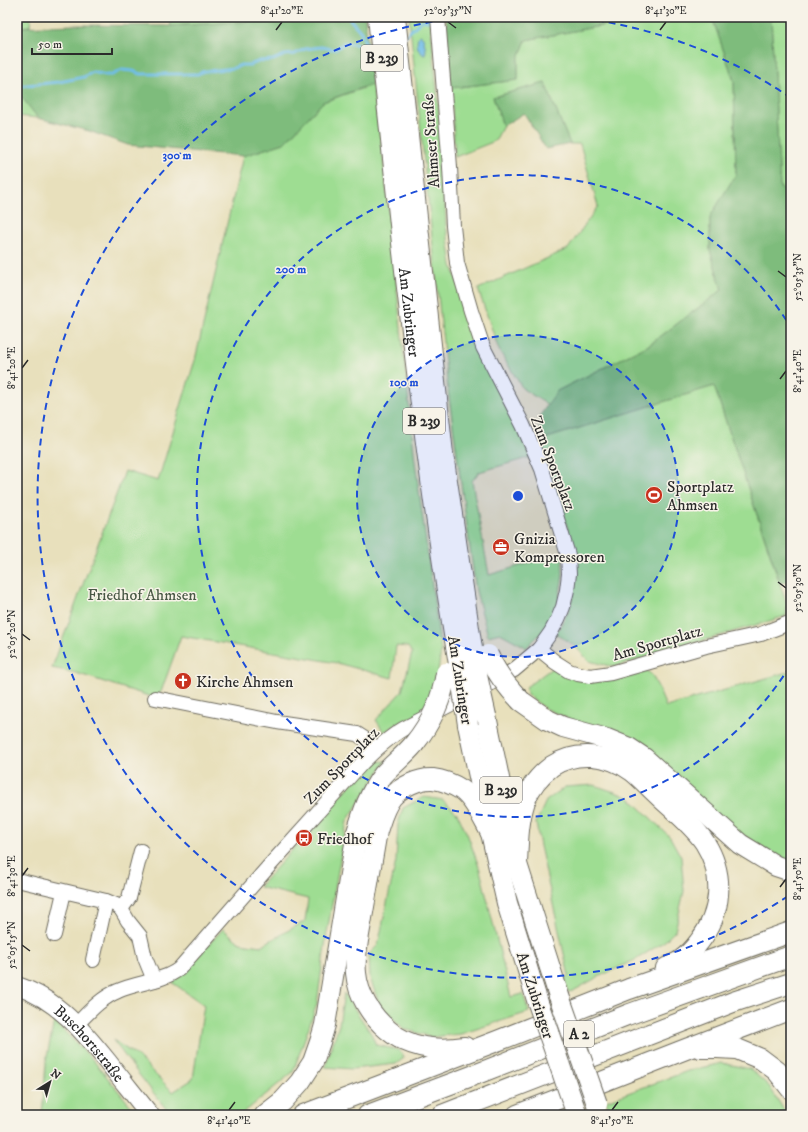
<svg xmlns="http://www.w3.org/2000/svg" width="808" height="1132" font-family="'IM FELL DW Pica',serif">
<rect width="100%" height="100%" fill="#f7f3e8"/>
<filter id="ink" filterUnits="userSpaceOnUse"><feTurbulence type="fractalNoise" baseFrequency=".025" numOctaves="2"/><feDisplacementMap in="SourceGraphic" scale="8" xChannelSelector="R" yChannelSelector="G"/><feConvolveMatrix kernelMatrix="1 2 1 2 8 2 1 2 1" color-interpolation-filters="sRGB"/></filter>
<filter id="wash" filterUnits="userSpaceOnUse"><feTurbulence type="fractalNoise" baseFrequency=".012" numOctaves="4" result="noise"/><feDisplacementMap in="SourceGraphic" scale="16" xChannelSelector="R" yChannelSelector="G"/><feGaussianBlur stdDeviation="0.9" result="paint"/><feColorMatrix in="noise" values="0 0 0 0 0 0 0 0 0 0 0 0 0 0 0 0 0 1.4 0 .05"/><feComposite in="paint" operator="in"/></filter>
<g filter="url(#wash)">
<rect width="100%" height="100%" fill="#e8e0bc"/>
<g fill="#9edd92" stroke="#64845e">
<polygon points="17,17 31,17 30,26 17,27"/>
<polygon points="173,17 318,17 318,18 170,26"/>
<polygon points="409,17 430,17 442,145 446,225 452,265 483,361 531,457 479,472 472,481 489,575 562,553 563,575 558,605 546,628 526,648 524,646 500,633 488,636 476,591 448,390"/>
<polygon points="648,17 712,17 734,81 736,174 710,218 710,250 722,290 649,345 557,391 548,405 523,389 499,350 478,289 568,249 598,206 580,144 570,144 545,83 493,97 503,126 495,141 455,157 451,88 518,80 518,60 526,40"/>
<polygon points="771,17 791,17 791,191 780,188"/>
<polygon points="372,85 382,148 415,462 441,651 438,672 426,712 403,721 384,732 376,720 402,691 412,653 408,647 396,646 392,678 337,663 181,636 161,692 155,698 76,673 52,668 125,471 158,481 195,360 243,156 284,143 323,102"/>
<polygon points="17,91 19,93 38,118 17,116"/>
<polygon points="714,386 787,605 786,616 614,667 589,661 574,645 556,634 569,610 574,592 576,575 574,550 541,440"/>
<polygon points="555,666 569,676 643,668 652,675 656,683 666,707 791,671 791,863 771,854 565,717 544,708 527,694 526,687"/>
<polygon points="386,761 347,821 326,938 317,1004 293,1072 242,1114 171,1115 133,1067 113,1040 137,1056 173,1092 193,1079 204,1005 173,983 223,929 240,943 261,946 305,921 308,899 259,887 371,762"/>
<polygon points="594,785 615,792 630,798 670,837 681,857 684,891 675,931 665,941 637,959 598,977 573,991 568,992 564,978 569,976 540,846 536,823 546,801 565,787"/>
<polygon points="424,797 443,800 457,813 468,836 480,870 511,997 523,994 529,1012 461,1034 432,1037 404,1029 380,1006 370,978 369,954 378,945 396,861 398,824 403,808"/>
<polygon points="344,993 372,1035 376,1045 399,1050 404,1058 396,1064 352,1069 325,1067 339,1025"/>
<polygon points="54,1021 93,1060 138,1115 42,1115 46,1062"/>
<polygon points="722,1063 750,1069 769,1086 787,1115 611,1115 606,1101 688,1071"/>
</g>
<g fill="#7ebc7c" stroke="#547454">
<polygon points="324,17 365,17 372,84 323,102 284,143 243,156 128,145 89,131 38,118 17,91 17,27 75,25 170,26"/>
<polygon points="446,17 648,17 526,40 518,60 518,80 451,88"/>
<polygon points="712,17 771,17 780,188 791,191 791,582 780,583 714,386 541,440 539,417 557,391 649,345 722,290 710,250 710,217 736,174 734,81"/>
<polygon points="545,83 570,144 546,149 524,113 503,126 493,97"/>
</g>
<path fill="#6ebde9" stroke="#4c748a" d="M420,35L423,37L426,50L425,55H424C417,50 416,45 418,37Z"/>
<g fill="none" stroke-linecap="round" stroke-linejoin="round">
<g stroke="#6ebde9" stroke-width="3">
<polyline points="348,17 361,32 366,45"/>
<polyline points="404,37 422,20 429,21 434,20"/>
<polyline points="17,86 59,82 84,77 93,72 106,75 112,75 122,70 133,71 140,74 198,74 204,71 209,71 234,68 241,65 250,65 260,61 273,60 285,55 295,54 305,49 321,47 331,49 336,49 344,43 366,45 374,44"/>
</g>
</g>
</g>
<g filter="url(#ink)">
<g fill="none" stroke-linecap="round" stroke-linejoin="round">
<defs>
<g id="minor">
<polyline points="539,649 555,662 569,671 578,674 590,676 611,673 706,646 761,634 789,623"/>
<polyline points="155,698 277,722 357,734 368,741 376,749"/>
<polyline points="17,880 106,901 116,905 121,909 128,921 140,936 145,958 154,980"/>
<polyline points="121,909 129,898 141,851"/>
<polyline points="54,935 64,892"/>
<polyline points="93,960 106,901"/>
<path d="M76,1025C89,1012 101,998 118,991C137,982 162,982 179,969L270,865L362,763C375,750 388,738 403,729L486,686L514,670L539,649L551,632L558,619L563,607L567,590L569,574L568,555L542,469L523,425L483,347L471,311L457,263L453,226L450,167L438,17"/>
</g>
<g id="major">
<path id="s1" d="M17,986C57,999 83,1031 108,1062C122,1080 136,1097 150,1115"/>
</g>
<g id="highway">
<path id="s2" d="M378,17C386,89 393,162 401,234C417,380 435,525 460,670"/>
<polyline points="395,17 443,454 474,662"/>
<polyline points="521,701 548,720 563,727 607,739 629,748 644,758 740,844 776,866 791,871"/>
<polyline points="486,716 517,864 559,996"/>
<polyline points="468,725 491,833 507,903 538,1003"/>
<path d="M517,864C518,843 518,822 525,801C530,787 540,775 552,766C577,750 608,754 632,771C642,779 651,789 661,798C675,811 695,827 705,843C725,875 722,913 699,942C694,949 687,956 680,961C675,964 671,966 666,968"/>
<path d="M465,1047C437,1051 410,1049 388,1030C371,1016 358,995 356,973C354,955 359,936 362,918C367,889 372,860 377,831C381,819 384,807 392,797C401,787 419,778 433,779C442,780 454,785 462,790C475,800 483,819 491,833"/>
<polyline points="700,1048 717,1048 737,1049 761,1059 777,1071 791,1089"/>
<path d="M265,1115L283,1101L300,1082L313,1062L320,1042L325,1025L357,832C363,812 370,792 383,775C393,764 405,755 414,744"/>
<polyline points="303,1115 497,1041 629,989 791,932"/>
<polyline points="368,1115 477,1074 627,1015 791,956"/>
<polyline points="442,1115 733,1002 791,983"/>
<polyline points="517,1115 686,1049 791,1009"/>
</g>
</defs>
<use href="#minor" stroke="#6d6a5e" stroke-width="16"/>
<use href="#major" stroke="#6d6a5e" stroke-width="20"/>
<use href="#highway" stroke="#6d6a5e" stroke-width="22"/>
<use href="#minor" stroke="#fff" stroke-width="14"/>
<use href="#major" stroke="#fff" stroke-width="18"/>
<use href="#highway" stroke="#fff" stroke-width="20"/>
<defs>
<g id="highway-bridge">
<path d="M488,655C496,672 507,687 521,701"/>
<polyline points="474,662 486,716"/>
<polyline points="460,670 468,725"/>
<path d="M414,744C431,723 442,700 446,673"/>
<polyline points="559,996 597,1104"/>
<polyline points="538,1003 576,1112"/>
</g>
</defs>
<use href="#highway-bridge" stroke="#6d6a5e" stroke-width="22" stroke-linecap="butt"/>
<use href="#highway-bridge" stroke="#fff" stroke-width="20"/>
</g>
</g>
<path fill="none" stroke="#2b2b2b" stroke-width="1.5" d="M448,22L456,28M276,30L282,22M660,30L666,22M778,271L786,277M22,368L28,360M780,379L786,371M778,582L786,588M22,634L30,640M22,876L28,868M780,887L786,879M22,945L30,951M229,1110L235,1102M612,1110L618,1102"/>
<circle cx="518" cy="496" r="161" fill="#1d4ed8" fill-opacity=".12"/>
<g fill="none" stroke="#1d4ed8" stroke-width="2" stroke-dasharray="7 5">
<circle cx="518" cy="496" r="161"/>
<path d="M790 666A321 321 0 1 1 790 326"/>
<path d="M788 896A482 482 0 1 1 463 17M573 17A482 482 0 0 1 788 96"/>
</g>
<defs>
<symbol id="stadium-disc" viewBox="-11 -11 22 22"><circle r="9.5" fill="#c8321e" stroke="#f7f3e8"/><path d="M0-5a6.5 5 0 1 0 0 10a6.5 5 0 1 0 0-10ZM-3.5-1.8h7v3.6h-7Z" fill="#fff"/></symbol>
<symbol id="office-disc" viewBox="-11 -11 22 22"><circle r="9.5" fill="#c8321e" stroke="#f7f3e8"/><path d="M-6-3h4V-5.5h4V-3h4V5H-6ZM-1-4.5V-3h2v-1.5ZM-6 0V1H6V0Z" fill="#fff"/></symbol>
<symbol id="church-disc" viewBox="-11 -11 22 22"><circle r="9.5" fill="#c8321e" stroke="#f7f3e8"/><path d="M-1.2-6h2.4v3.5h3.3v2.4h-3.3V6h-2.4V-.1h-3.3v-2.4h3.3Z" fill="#fff"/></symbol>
<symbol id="bus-disc" viewBox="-11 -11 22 22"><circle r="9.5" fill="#c8321e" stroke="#f7f3e8"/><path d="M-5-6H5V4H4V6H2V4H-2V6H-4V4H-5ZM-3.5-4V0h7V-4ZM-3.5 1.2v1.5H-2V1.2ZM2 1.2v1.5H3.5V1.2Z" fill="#fff"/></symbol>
</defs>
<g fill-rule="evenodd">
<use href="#stadium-disc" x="644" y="485" width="20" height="20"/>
<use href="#office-disc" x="491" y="537" width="20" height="20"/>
<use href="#church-disc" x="173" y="671" width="20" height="20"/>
<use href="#bus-disc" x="294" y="828" width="20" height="20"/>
</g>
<g text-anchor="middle" stroke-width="3" stroke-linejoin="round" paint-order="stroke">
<g fill="#f7f3e8" stroke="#686764" stroke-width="1">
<rect x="361" y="45" width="42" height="26" rx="3"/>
<rect x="403" y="408" width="42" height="26" rx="3"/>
<rect x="480" y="777" width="42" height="26" rx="3"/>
<rect x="564" y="1021" width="30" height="26" rx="3"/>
</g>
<g font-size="15" font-weight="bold" fill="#2b2b2b">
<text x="382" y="63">B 239</text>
<text x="424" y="426">B 239</text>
<text x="501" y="795">B 239</text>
<text x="579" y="1039">A 2</text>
</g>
<g font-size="16" fill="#2b2b2b" stroke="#f7f3e8">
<text transform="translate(430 141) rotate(-94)" y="6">Ahmser Straße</text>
<text dy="6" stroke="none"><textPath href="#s2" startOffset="297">Am Zubringer</textPath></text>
<text transform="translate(554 463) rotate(69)" y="6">Zum Sportplatz</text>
<text transform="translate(657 642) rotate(-16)" y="6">Am Sportplatz</text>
<text transform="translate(461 680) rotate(81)" y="6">Am Zubringer</text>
<text transform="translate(341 765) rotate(-46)" y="6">Zum Sportplatz</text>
<text transform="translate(536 995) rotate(72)" y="6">Am Zubringer</text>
<text dy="6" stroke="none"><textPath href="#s1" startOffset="94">Buschortstraße</textPath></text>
</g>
<g font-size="16" fill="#2b2b2b" stroke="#f7f3e8" text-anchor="start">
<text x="667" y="492">Sportplatz<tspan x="667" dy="18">Ahmsen</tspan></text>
<text x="514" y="544">Gnizia<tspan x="514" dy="18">Kompressoren</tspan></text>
<text x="196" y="687">Kirche Ahmsen</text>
<text x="317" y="844">Friedhof</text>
</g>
<g font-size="16" fill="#485845" stroke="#f7f3e8">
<text x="142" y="600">Friedhof Ahmsen</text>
</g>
</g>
<circle cx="518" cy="496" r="6" fill="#1d4ed8" stroke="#f7f3e8" stroke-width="2"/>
<g font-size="12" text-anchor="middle" font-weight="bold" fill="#1d4ed8" stroke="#f7f3e8" stroke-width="3" stroke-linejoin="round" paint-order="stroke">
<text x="177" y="159">300 m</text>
<text x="291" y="273">200 m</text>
<text x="404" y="386">100 m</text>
</g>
<rect width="808" height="1132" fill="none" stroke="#f7f3e8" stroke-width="44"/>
<g transform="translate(50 1082) rotate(37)" stroke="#f7f3e8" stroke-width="3" paint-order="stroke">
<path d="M0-3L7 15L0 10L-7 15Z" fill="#2b2b2b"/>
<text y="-6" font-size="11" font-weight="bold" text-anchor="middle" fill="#2b2b2b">N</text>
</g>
<path d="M32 48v6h80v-6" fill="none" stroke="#2b2b2b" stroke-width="2"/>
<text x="38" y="48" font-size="12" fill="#2b2b2b" stroke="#f7f3e8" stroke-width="3" paint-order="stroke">50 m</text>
<rect x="22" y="22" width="764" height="1088" fill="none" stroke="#2b2b2b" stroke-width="1.5"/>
<g font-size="10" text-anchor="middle" fill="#2b2b2b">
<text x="282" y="14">8°41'20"E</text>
<text x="448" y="14">52°05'35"N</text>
<text x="666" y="14">8°41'30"E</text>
<text transform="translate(797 277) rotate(-90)" y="4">52°05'35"N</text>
<text transform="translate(11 368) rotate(-90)" y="4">8°41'20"E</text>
<text transform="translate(797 371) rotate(-90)" y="4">8°41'40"E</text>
<text transform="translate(797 588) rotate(-90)" y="4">52°05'30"N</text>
<text transform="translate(11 634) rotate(-90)" y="4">52°05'20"N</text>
<text transform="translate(11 876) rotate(-90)" y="4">8°41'30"E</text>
<text transform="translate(797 879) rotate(-90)" y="4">8°41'50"E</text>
<text transform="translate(11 945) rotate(-90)" y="4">52°05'15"N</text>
<text x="229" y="1124">8°41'40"E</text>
<text x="612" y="1124">8°41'50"E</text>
</g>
</svg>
